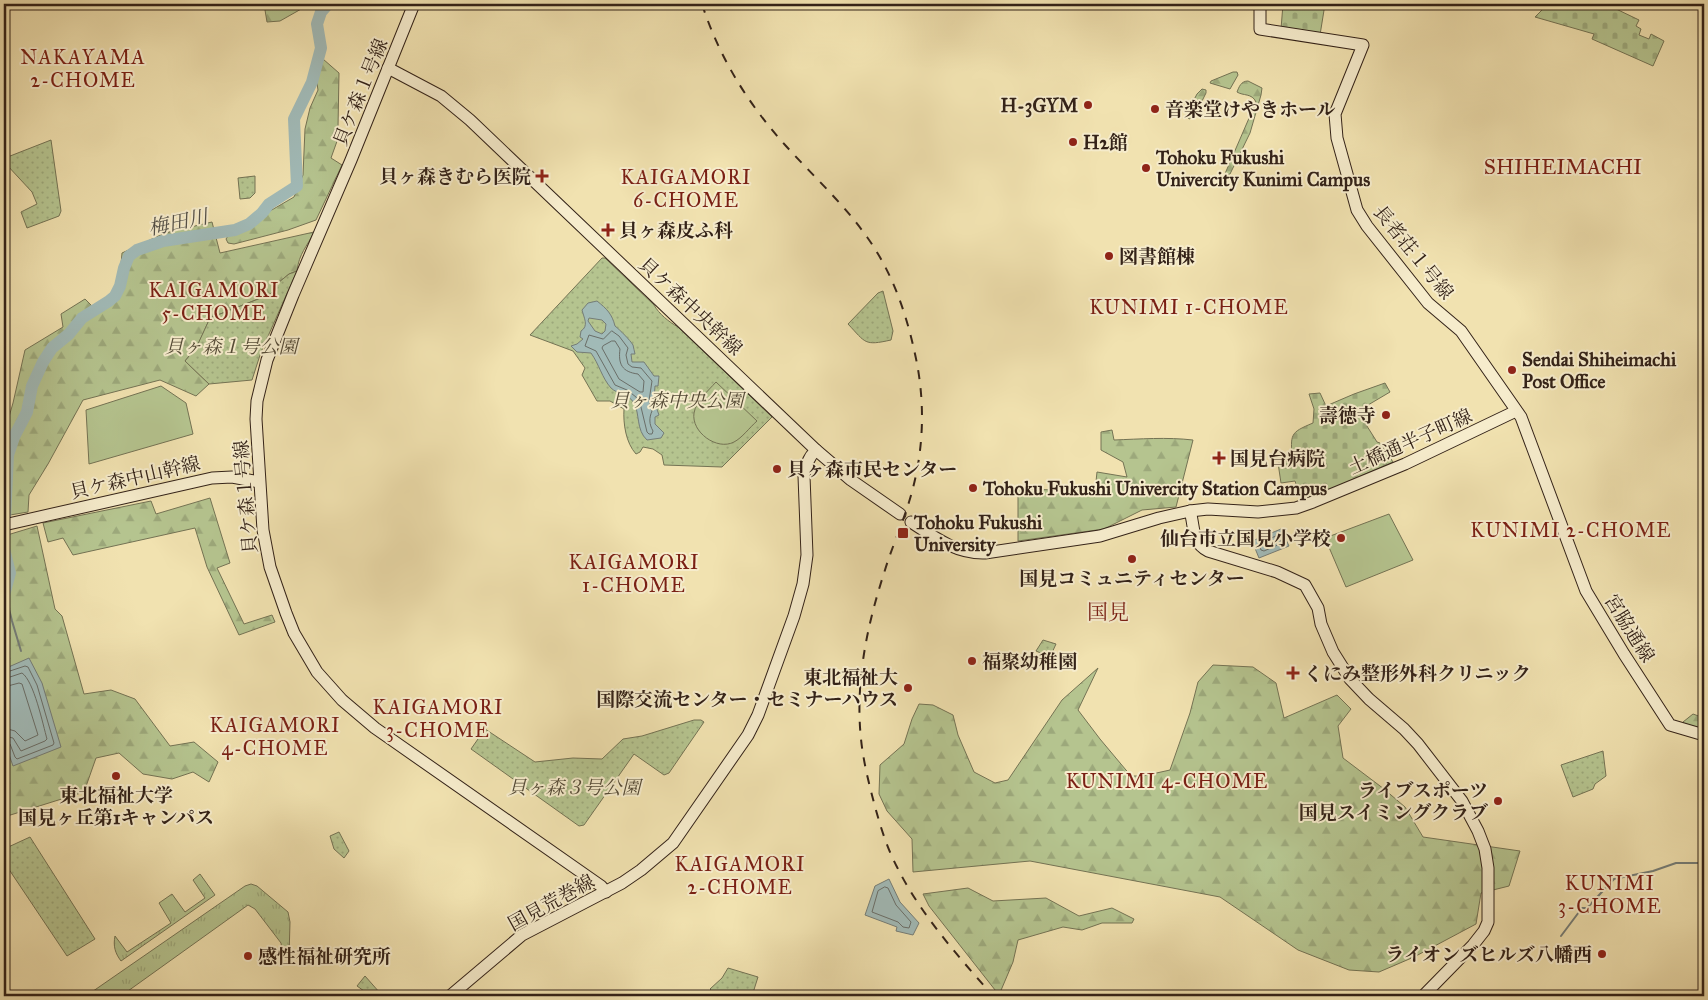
<svg xmlns="http://www.w3.org/2000/svg" width="1708" height="1000" font-family="'IM FELL Great Primer','Noto Serif JP',serif">
<defs>
<pattern id="grass-tufts" width="24" height="20" patternUnits="userSpaceOnUse" patternTransform="scale(1.25)"><rect width="24" height="20" fill="#b5c48f"/><path d="M3 7l-1-3M5 7V3M7 7l1-3M15 17l-1-3M17 17v-4M19 17l1-3" fill="none" stroke="#9ca87b"/></pattern>
<pattern id="forest-firs" width="22" height="20" patternUnits="userSpaceOnUse" patternTransform="scale(1.25)"><rect width="22" height="20" fill="#b5c48f"/><path d="M5 1l3.5 6h-7zM16 11l3.5 6h-7z" fill="#9ca87b"/></pattern>
<pattern id="cemetery-stones" width="16" height="16" patternUnits="userSpaceOnUse" patternTransform="scale(1.25)"><rect width="16" height="16" fill="#b5c48f"/><path d="M2 7V4a2 2 0 0 1 4 0v3zM10 15v-3a2 2 0 0 1 4 0v3z" fill="#9ca87b"/></pattern>
<pattern id="park-dots" width="8" height="8" patternUnits="userSpaceOnUse" patternTransform="scale(1.25)"><rect width="8" height="8" fill="#b5c48f"/><path d="M2 2h.1M6 6h.1" fill="none" stroke="#9ca87b" stroke-width="1.8" stroke-linecap="round"/></pattern>
</defs>
<rect width="100%" height="100%" fill="#f1e2b0"/>
<filter id="stains"><feTurbulence type="fractalNoise" baseFrequency=".004" numOctaves="4"/><feColorMatrix values="0 0 0 0 .2 0 0 0 0 .09 0 0 0 0 .02 0 0 0 .5 -.17"/></filter>
<radialGradient id="worn" r=".72"><stop offset=".6" stop-color="#630" stop-opacity="0"/><stop offset="1" stop-color="#630" stop-opacity=".3"/></radialGradient>
<g fill="url(#grass-tufts)" stroke="#747354">
<path d="M200,874L215,895L121,961C115,953 113,946 115,936L127,952L171,923L159,903L172,894L185,912L205,898L193,880Z"/>
<polygon points="251,884 257,886 288,912 290,922 289,957 286,959 283,957 281,943 255,909 248,905 121,996 86,996 245,886"/>
</g>
<g fill="url(#forest-firs)" stroke="#747354">
<polygon points="264,4 310,4 280,21 267,22"/>
<polygon points="323,59 339,73 338,127 341,130 331,158 342,165 316,220 288,230 234,244 228,243 226,239 228,236 244,231 270,211 294,197 303,175 305,129 310,108 318,90 316,77"/>
<polygon points="1233,72 1237,72 1238,75 1230,89 1210,83 1211,81"/>
<path d="M1248,81L1262,88L1261,95L1250,133L1230,174L1224,176L1256,102C1252,93 1243,96 1237,92C1239,87 1241,81 1248,81Z"/>
<polygon points="1202,89 1206,90 1206,93 1194,117 1189,119 1186,115 1197,94"/>
<path d="M212,222L220,253L314,232C307,247 299,253 297,271L289,274L278,283L271,294L210,318L197,347L185,361L209,384L196,396L160,380L83,400L48,464L29,495L28,512L4,516V434L13,403L25,350L63,327L61,314L85,299L97,311L118,298L122,253L165,233Z"/>
<path d="M1112,430L1114,440C1140,439 1167,437 1193,440L1176,507L1142,510L1104,529L1018,541V489L1095,491L1097,472L1127,477L1123,462L1101,450V432Z"/>
<polygon points="210,498 230,563 217,568 244,624 272,615 275,622 239,635 207,567 195,528 73,555 63,538 48,542 43,523 151,501 156,514"/>
<polygon points="37,526 55,609 62,616 84,694 111,690 135,699 170,746 194,742 218,762 209,782 193,772 172,779 143,774 119,753 96,758 84,792 4,817 4,536"/>
<polygon points="1213,665 1253,667 1276,683 1284,718 1337,695 1351,709 1338,726 1343,758 1384,789 1405,807 1423,837 1520,851 1509,886 1481,893 1476,924 1414,957 1379,972 1349,970 1298,950 1220,897 1030,861 913,872 912,839 887,811 879,794 880,765 904,744 912,719 919,704 933,705 953,715 958,735 974,772 995,783 1008,780 1062,700 1098,668 1078,710 1100,739 1131,776 1143,776 1170,770 1190,713 1198,682"/>
<polygon points="1693,714 1704,718 1704,732 1683,726 1683,722"/>
<polygon points="968,888 993,901 1046,898 1079,916 1112,908 1134,919 1132,923 1102,923 1082,930 1063,927 1018,940 1013,962 999,995 929,906 923,894"/>
</g>
<g fill="url(#cemetery-stones)" stroke="#747354">
<polygon points="1280,4 1325,4 1320,35 1281,29 1283,4"/>
<polygon points="1542,4 1613,4 1612,7 1639,20 1636,26 1641,29 1639,35 1649,39 1651,34 1664,41 1653,66 1592,39 1594,34 1535,17 1545,7"/>
<path d="M1385,383L1390,392L1368,405L1369,408L1360,415L1377,442L1380,443L1393,462L1317,495L1301,499L1295,481L1281,483L1278,463L1292,460C1291,434 1289,433 1313,423L1314,409L1309,394L1320,393L1326,406L1354,394Z"/>
</g>
<g fill="url(#park-dots)" stroke="#747354">
<polygon points="51,140 61,211 59,216 27,228 21,212 37,204 32,192 6,164 5,158"/>
<polygon points="255,176 255,193 250,198 240,199 238,178"/>
<path d="M602,258H605L654,305C659,314 669,322 678,327L772,417L722,467L664,465L662,455L653,449L643,447L640,452L636,454C626,443 623,424 624,409L610,401H597L582,375L585,368L573,351L530,335Z"/>
<polygon points="297,271 261,352 252,380 209,384 185,361 197,346 210,318 271,294 278,283 289,274"/>
<path d="M883,291L893,331L891,340C864,346 866,343 848,324L878,293Z"/>
<polygon points="1043,640 1056,644 1050,657 1036,651"/>
<polygon points="694,720 701,720 704,722 669,773 664,775 634,754 584,825 579,826 471,749 485,729 535,762 573,758 602,759 623,739 642,736"/>
<polygon points="1603,751 1606,776 1595,784 1593,789 1573,797 1561,765"/>
<polygon points="339,832 349,851 344,858 334,849 330,836"/>
<polygon points="30,837 95,939 67,956 4,862 4,849"/>
<polygon points="728,968 758,977 752,996 717,996 710,989 722,978"/>
<polygon points="365,976 380,993 378,996 371,996 357,986"/>
</g>
<g fill="#b5c48f" stroke="#747354">
<path d="M716,382L757,421C750,427 742,438 734,442C717,451 691,432 694,413C696,401 708,391 716,382Z"/>
<polygon points="161,386 186,403 193,434 89,464 86,410"/>
<polygon points="1389,514 1413,560 1346,587 1325,538"/>
</g>
<g fill="#a1bab7" stroke="#757d77" fill-rule="evenodd">
<path d="M597,301C607,309 612,314 615,326C620,330 630,340 633,345C634,348 634,351 635,354H631L632,362H644L654,376H659L658,386H655L654,401L659,415L655,417V424L664,433L661,438L647,440C636,430 640,414 634,403C629,394 617,394 611,388C602,378 599,364 591,353L577,352L571,346L577,344L583,339L580,337L581,331C589,326 584,318 582,310L588,303ZM589,318L602,320L606,324L605,331L602,334L595,331L588,321Z"/>
<polygon points="1281,529 1289,546 1259,558 1252,541"/>
<polygon points="29,658 42,683 61,747 13,766 4,740 4,669"/>
<polygon points="889,879 900,902 919,923 913,935 896,931 897,927 865,915 875,886"/>
</g>
<g fill="none" stroke-linecap="round" stroke-linejoin="round">
<g stroke="#6a6e68" stroke-width="1">
<path d="M612,331L619,336L628,348L626,355L628,364L632,367L641,368L652,381L649,401L652,411C649,418 649,424 653,431L652,434H649L647,432L640,403L636,397L627,390L615,385L596,351L585,346L589,335L603,339Z"/>
<path d="M612,341H615L620,349C618,364 622,372 638,374L644,381L643,392H640L619,379L602,348L603,346Z"/>
<polygon points="1277,536 1281,541 1280,544 1264,551 1261,550 1259,545 1260,543"/>
<polyline points="4,673 25,666 28,667 37,685 54,743 53,745 17,759 15,757 10,744 4,742"/>
<path d="M4,679L22,673C34,681 43,725 47,739L45,741L21,751L13,738L4,736"/>
<polyline points="4,687 19,683 22,684 38,735 25,741 15,731 4,728"/>
<polygon points="885,887 888,888 896,905 911,922 909,928 903,927 898,922 872,912 878,891"/>
</g>
<g stroke="#757d77" stroke-width="2">
<polyline points="5,593 12,621 21,651"/>
<polyline points="1561,936 1582,908 1587,908 1614,879 1653,871 1676,863 1704,863"/>
</g>
<g stroke="#a1bab7" stroke-width="12">
<polyline points="4,540 8,455 14,437 27,412 32,386 43,362 52,348 69,334 82,318 109,301 115,296 120,286 124,268 129,256 137,250 163,241 235,230 249,224 262,213 269,204 297,186 294,119 312,82 321,48 317,24 321,12 328,4"/>
<polyline points="4,549 10,573 4,595"/>
</g>
<defs>
<g id="secondary">
<polyline points="414,4 351,160 293,295 267,360 257,401 256,419 263,530 270,567 286,613 294,633 317,672 342,700 375,728 601,886 606,892"/>
<polyline points="1260,4 1260,29 1363,45 1335,114 1337,138 1357,210 1367,226 1428,303 1461,331 1521,417 1586,591 1624,654 1670,725 1704,735"/>
<polyline points="388,68 441,96 470,120 816,450 851,480 900,514"/>
<path d="M1190,511C1195,528 1191,542 1208,551L1277,572L1305,585L1318,608L1321,624L1333,652L1350,679L1369,699L1404,729L1418,744L1462,801L1478,831L1485,849L1488,868V922L1484,931L1473,945L1423,996"/>
<path d="M911,522C934,537 956,554 985,553L1100,536L1159,518L1190,511L1208,509L1258,512L1296,508L1313,502L1405,464L1516,411"/>
<polyline points="4,525 212,478 232,477 259,482"/>
<path d="M450,996L522,935L622,883L641,870L673,843L748,735L758,715L794,616L803,584L807,555L804,476C806,465 808,458 816,450"/>
</g>
</defs>
<use href="#secondary" stroke="#332218" stroke-width="13"/>
<use href="#secondary" stroke="#f6eccc" stroke-width="11"/>
<path stroke="#332218" stroke-width="2" stroke-dasharray="9 9" stroke-linecap="butt" d="M702,4C719,57 748,104 786,146C813,176 843,203 867,237C892,272 906,312 915,354C926,403 924,454 909,502C902,525 892,547 885,570C867,625 855,682 861,739C863,759 868,780 873,799C879,822 886,846 897,867C921,915 958,956 993,996"/>
</g>
<g fill="#8f2418" stroke="#f6eccc" stroke-width="2">
<circle cx="1088" cy="105" r="5"/>
<circle cx="1155" cy="109" r="5"/>
<circle cx="1073" cy="142" r="5"/>
<circle cx="1146" cy="168" r="5"/>
<path d="M539.5 168.5h5v5h5v5h-5v5h-5v-5h-5v-5h5z"/>
<path d="M605.5 222.5h5v5h5v5h-5v5h-5v-5h-5v-5h5z"/>
<circle cx="1109" cy="256" r="5"/>
<circle cx="1512" cy="370" r="5"/>
<circle cx="1386" cy="415" r="5"/>
<path d="M1216.5 450.5h5v5h5v5h-5v5h-5v-5h-5v-5h5z"/>
<circle cx="777" cy="469" r="5"/>
<circle cx="973" cy="488" r="5"/>
<rect x="897" y="527" width="12" height="12" rx="2.5"/>
<circle cx="1341" cy="538" r="5"/>
<circle cx="1132" cy="559" r="5"/>
<circle cx="972" cy="661" r="5"/>
<path d="M1290.5 665.5h5v5h5v5h-5v5h-5v-5h-5v-5h5z"/>
<circle cx="908" cy="688" r="5"/>
<circle cx="116" cy="776" r="5"/>
<circle cx="1498" cy="801" r="5"/>
<circle cx="1602" cy="954" r="5"/>
<circle cx="248" cy="956" r="5"/>
</g>
<g text-anchor="middle" stroke-width="4" stroke-linejoin="round" paint-order="stroke">
<g font-size="19" fill="#332218" stroke="#f6eccc">
<text transform="translate(360 92) rotate(-68)" y="7">貝ケ森１号線</text>
<text transform="translate(1414 252) rotate(51)" y="7">長者荘１号線</text>
<text transform="translate(691 306) rotate(43)" y="7">貝ケ森中央幹線</text>
<text transform="translate(1410 441) rotate(-24)" y="7">土橋通半子町線</text>
<text transform="translate(135 477) rotate(-13)" y="7">貝ケ森中山幹線</text>
<text transform="translate(245 497) rotate(-95)" y="7">貝ケ森１号線</text>
<text transform="translate(1630 628) rotate(58)" y="7">宮脇通線</text>
<text transform="translate(551 902) rotate(-29)" y="7">国見荒巻線</text>
</g>
<g font-size="19" font-weight="bold" fill="#332218" stroke="#f6eccc" text-anchor="start">
<text x="1078" y="112" text-anchor="end">H-3GYM</text>
<text x="1165" y="116">音楽堂けやきホール</text>
<text x="1083" y="149">H2館</text>
<text x="1156" y="164">Tohoku Fukushi<tspan x="1156" dy="22">Univercity Kunimi Campus</tspan></text>
<text x="531" y="183" text-anchor="end">貝ヶ森きむら医院</text>
<text x="619" y="237">貝ヶ森皮ふ科</text>
<text x="1119" y="263">図書館棟</text>
<text x="1522" y="366">Sendai Shiheimachi<tspan x="1522" dy="22">Post Office</tspan></text>
<text x="1376" y="422" text-anchor="end">壽徳寺</text>
<text x="1230" y="465">国見台病院</text>
<text x="787" y="476">貝ヶ森市民センター</text>
<text x="983" y="495">Tohoku Fukushi Univercity Station Campus</text>
<text x="914" y="529">Tohoku Fukushi<tspan x="914" dy="22">University</tspan></text>
<text x="1331" y="545" text-anchor="end">仙台市立国見小学校</text>
<text x="1132" y="585" text-anchor="middle">国見コミュニティセンター</text>
<text x="982" y="668">福聚幼稚園</text>
<text x="1304" y="680">くにみ整形外科クリニック</text>
<text x="898" y="684" text-anchor="end">東北福祉大<tspan x="898" dy="22">国際交流センター・セミナーハウス</tspan></text>
<text x="1488" y="797" text-anchor="end">ライブスポーツ<tspan x="1488" dy="22">国見スイミングクラブ</tspan></text>
<text x="116" y="802" text-anchor="middle">東北福祉大学<tspan x="116" dy="22">国見ヶ丘第1キャンパス</tspan></text>
<text x="1592" y="961" text-anchor="end">ライオンズヒルズ八幡西</text>
<text x="258" y="963">感性福祉研究所</text>
</g>
<g font-size="19" font-style="italic" fill="#544a36" stroke="#f6eccc">
<text x="231" y="353">貝ヶ森１号公園</text>
<text x="677" y="407">貝ヶ森中央公園</text>
<text x="574" y="794">貝ヶ森３号公園</text>
</g>
<g font-size="20" letter-spacing="1" fill="#7a1f14" stroke="#f6eccc">
<text x="83" y="64">NAKAYAMA<tspan x="83" dy="23">2-CHOME</tspan></text>
<text x="686" y="184">KAIGAMORI<tspan x="686" dy="23">6-CHOME</tspan></text>
<text x="214" y="297">KAIGAMORI<tspan x="214" dy="23">5-CHOME</tspan></text>
<text x="1189" y="314">KUNIMI 1-CHOME</text>
<text x="1571" y="537">KUNIMI 2-CHOME</text>
<text x="634" y="569">KAIGAMORI<tspan x="634" dy="23">1-CHOME</tspan></text>
<text x="438" y="714">KAIGAMORI<tspan x="438" dy="23">3-CHOME</tspan></text>
<text x="275" y="732">KAIGAMORI<tspan x="275" dy="23">4-CHOME</tspan></text>
<text x="1167" y="788">KUNIMI 4-CHOME</text>
<text x="740" y="871">KAIGAMORI<tspan x="740" dy="23">2-CHOME</tspan></text>
<text x="1610" y="890">KUNIMI<tspan x="1610" dy="23">3-CHOME</tspan></text>
</g>
<g font-size="20" font-style="italic" fill="#545048" stroke="#f6eccc">
<text transform="translate(178 222) rotate(-12)" y="7">梅田川</text>
</g>
<g font-size="21" fill="#7a1f14" stroke="#f6eccc">
<text x="1563" y="174">SHIHEIMACHI</text>
<text x="1108" y="619">国見</text>
</g>
</g>
<rect width="1708" height="1000" fill="none" stroke="#f1e2b0" stroke-width="20"/>
<rect x="5" y="5" width="1698" height="990" fill="none" stroke="#332218" stroke-width="2.5"/>
<rect x="10" y="10" width="1688" height="980" fill="none" stroke="#332218"/>
<rect width="100%" height="100%" filter="url(#stains)"/>
<rect width="100%" height="100%" fill="url(#worn)"/>
</svg>
